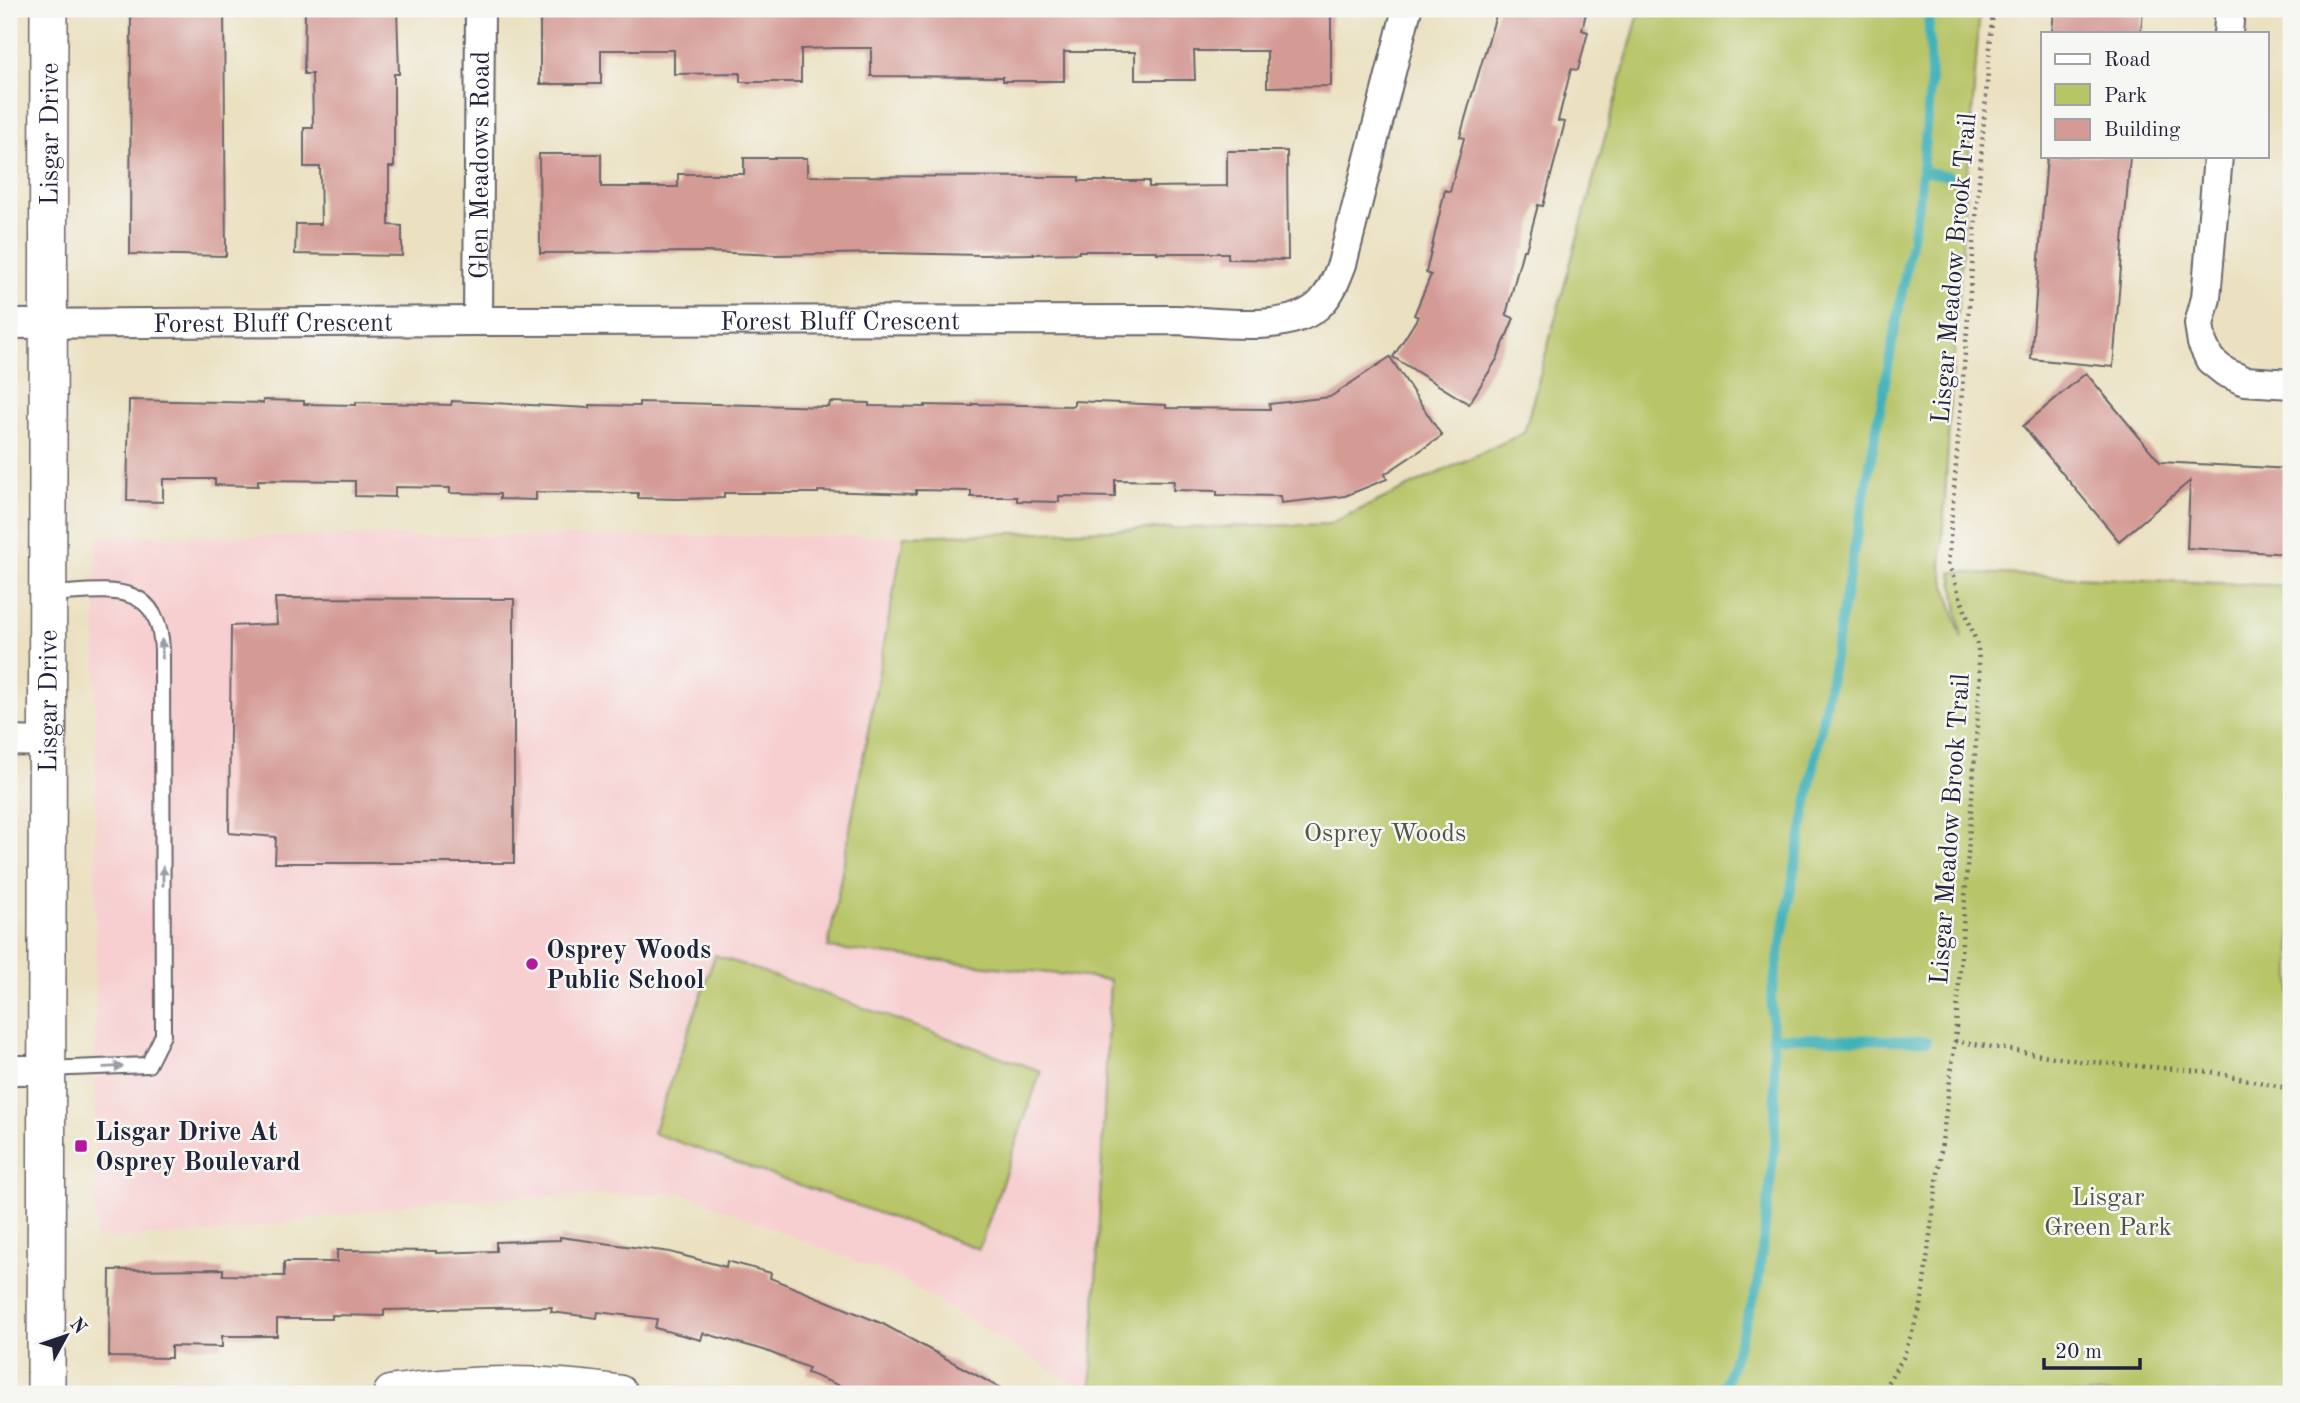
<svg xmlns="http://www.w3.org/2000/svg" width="2300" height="1403" font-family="'Old Standard TT',serif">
<rect width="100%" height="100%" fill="#f6f6f2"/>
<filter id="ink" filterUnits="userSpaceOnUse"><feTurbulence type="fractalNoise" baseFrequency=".0143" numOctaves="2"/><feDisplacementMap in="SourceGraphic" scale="14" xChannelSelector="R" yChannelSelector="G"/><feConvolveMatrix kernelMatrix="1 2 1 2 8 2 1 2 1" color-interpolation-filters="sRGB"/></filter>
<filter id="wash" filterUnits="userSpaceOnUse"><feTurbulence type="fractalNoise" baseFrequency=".00686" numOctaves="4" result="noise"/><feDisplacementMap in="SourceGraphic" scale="28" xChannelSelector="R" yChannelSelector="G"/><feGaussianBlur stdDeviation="1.57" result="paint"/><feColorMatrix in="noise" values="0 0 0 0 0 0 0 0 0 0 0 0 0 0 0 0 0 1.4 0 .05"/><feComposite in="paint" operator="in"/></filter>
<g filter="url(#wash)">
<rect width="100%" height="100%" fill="#ebe1c1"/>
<polygon fill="#f7cfd0" points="96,536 904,536 828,948 1110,980 1091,1394 903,1280 683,1193 435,1200 229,1232 95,1239"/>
<g fill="#b8c567" stroke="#6d7451" stroke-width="2">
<polygon points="1640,9 1980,9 1950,409 1941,569 1962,640 1952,572 2291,586 2291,1394 1091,1394 1110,980 828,948 904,536 1329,524 1524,433"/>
<polygon points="715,955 1041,1071 979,1249 653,1133"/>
</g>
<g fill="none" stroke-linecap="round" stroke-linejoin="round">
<g stroke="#42b2b9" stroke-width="10">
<polyline points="1922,171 1950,176"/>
<polyline points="1772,1037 1927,1041"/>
<polyline points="1722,1394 1758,1284 1775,1143 1775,1088 1771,997 1919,200 1931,78 1928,9"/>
</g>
</g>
<g id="blocks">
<g fill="#d49a94">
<polygon points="131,9 224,9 226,256 130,254"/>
<polygon points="305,9 397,9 399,74 394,74 394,167 389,167 389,225 402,226 402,256 295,254 296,224 321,224 320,167 304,167 304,128 313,128 312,74 304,74"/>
<polygon points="540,9 1331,9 1331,86 1267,87 1267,51 1194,51 1195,80 1135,80 1135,52 1064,52 1064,81 1003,81 1003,77 871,76 871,48 835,48 801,49 801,82 740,82 740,73 674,74 674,50 601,50 601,84 540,84"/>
<polygon points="1498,9 1587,9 1582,30 1588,32 1578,70 1571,69 1558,121 1565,122 1543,206 1538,205 1526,250 1523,250 1506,315 1514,318 1497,359 1469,404 1393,357 1418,317 1414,315 1431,275 1426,273 1445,190 1450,192 1464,138 1460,137 1471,98"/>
<polygon points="2054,9 2143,9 2141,33 2052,33"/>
<polygon points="1227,151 1287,151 1288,260 1228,259 1228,253 1157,253 1157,251 1079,251 1079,253 982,255 884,253 776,255 707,252 540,253 539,154 601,154 601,187 678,187 678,174 744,174 744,158 807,158 807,176 1079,177 1079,181 1149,181 1149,187 1227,186"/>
<polygon points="2047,156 2130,156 2113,367 2031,359"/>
<polygon points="1390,357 1442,436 1385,474 1387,479 1345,496 1281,503 1280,496 1217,495 1217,491 1173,490 1174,481 1115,480 1115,497 1059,496 1059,502 1017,501 1017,497 971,497 971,491 916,490 916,494 818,491 818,493 724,493 724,498 677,499 638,498 638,493 536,492 536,500 500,499 500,494 450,493 450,488 395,487 395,497 355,496 355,481 258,480 258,486 215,485 215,479 163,479 163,502 127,501 129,400 263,403 263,400 304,401 304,404 356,405 356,402 451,405 452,401 589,408 589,405 639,406 639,402 829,407 830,402 869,403 869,406 925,407 925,405 973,406 973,404 1074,406 1074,401 1166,405 1166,408 1270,409 1269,404 1330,397"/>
<polygon points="2086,373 2160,462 2291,469 2291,554 2187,548 2190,481 2119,541 2023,426"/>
<polygon points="275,598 514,599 514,863 275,863 276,837 229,833 231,626 277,624"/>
<polygon points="560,1237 670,1252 726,1267 727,1261 771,1273 770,1278 883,1324 1011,1394 861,1394 807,1373 809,1368 764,1350 703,1333 701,1340 655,1328 657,1319 598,1312 597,1318 551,1312 552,1307 384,1310 384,1316 332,1315 332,1319 277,1319 277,1336 222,1336 222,1347 171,1346 171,1358 109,1357 110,1270 223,1269 223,1275 284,1276 284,1262 337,1262 337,1250 436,1251 436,1253 496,1251 496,1242 560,1240"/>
</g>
</g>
</g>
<g filter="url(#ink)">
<use href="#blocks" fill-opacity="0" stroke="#68656a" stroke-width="2"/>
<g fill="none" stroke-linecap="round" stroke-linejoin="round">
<defs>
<path id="service" d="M46,1069L148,1065L163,1035L162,650C159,576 103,592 48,594"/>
<g id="minor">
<polyline points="2228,33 2230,9"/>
<polyline points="2218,156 2206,298 2199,324 2202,343 2210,360 2225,372 2245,381 2291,384"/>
<path id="s1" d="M478,321L480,9"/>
<path id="s2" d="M9,324L478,321L1176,320C1217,322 1292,335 1322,302C1332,291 1337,277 1342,264L1407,9"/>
<polyline points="9,741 46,742"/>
<polyline points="9,1070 45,1070"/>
</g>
<g id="tertiary">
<path id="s3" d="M46,1394L49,9"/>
<path d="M392,1394C468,1383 543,1382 619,1394"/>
</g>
</defs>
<use href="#service" stroke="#68656a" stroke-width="18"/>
<use href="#minor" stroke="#68656a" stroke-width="32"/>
<use href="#tertiary" stroke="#68656a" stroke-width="40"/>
<g stroke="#68656a" stroke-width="4.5" stroke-dasharray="2 5" stroke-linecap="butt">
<polyline points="1955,1041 2079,1061 2211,1072 2291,1089"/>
<polyline points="1880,1394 1903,1358 1921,1306 1955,1041 1980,682 1978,647 1948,563 1993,9"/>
</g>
<use href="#service" stroke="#fff" stroke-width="14"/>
<use href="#minor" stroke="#fff" stroke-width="28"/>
<use href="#tertiary" stroke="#fff" stroke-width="37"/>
</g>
<defs><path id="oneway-solid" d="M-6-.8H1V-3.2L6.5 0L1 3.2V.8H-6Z" transform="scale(1.75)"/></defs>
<g fill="#9c9ca7">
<use href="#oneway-solid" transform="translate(162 649) rotate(-92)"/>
<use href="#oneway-solid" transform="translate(163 876) rotate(-90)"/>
<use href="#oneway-solid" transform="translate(113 1067) rotate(-2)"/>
</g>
</g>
<g fill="#b5179e" stroke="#f6f6f2" stroke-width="2.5">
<circle cx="532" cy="964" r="7"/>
<rect x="74" y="1139" width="14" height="14" rx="3.5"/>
</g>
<g text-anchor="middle" stroke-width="5" stroke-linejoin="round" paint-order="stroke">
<g font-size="26" fill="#22223b" stroke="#f6f6f2">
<text dy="9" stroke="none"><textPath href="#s3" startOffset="1260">Lisgar Drive</textPath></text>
<text dy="9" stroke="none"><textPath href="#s1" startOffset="156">Glen Meadows Road</textPath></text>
<text transform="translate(1953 268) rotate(-85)" y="9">Lisgar Meadow Brook Trail</text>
<text dy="9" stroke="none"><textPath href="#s2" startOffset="831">Forest Bluff Crescent</textPath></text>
<text dy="9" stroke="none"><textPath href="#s2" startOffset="264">Forest Bluff Crescent</textPath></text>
<text dy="9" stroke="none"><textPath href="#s3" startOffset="693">Lisgar Drive</textPath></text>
<text transform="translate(1949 829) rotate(-86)" y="9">Lisgar Meadow Brook Trail</text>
</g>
<g font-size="26" fill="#4f5348" stroke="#f6f6f2">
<text x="1385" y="841">Osprey Woods</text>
<text x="2108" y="1205">Lisgar<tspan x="2108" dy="30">Green Park</tspan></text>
</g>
<g font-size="26" font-weight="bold" fill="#22223b" stroke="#f6f6f2" text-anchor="start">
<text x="546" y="958">Osprey Woods<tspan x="546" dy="30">Public School</tspan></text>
<text x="95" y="1140">Lisgar Drive At<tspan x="95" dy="30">Osprey Boulevard</tspan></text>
</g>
</g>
<rect width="2300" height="1403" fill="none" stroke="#f6f6f2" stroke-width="35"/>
<rect x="2041" y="32" width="228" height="126" fill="#f6f6f2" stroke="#a1a1a9" stroke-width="2"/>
<rect x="2055" y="54" width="35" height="10" fill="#ffffff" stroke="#a1a1a9" stroke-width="2"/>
<text x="2104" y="66" font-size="21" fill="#22223b">Road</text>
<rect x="2055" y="84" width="35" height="21" fill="#b8c567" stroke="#a1a1a9" stroke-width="2"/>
<text x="2104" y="102" font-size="21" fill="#22223b">Park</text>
<rect x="2055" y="119" width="35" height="21" fill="#d49a94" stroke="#a1a1a9" stroke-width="2"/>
<text x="2104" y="136" font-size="21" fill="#22223b">Building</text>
<g transform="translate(66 1336) rotate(50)" stroke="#f6f6f2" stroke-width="5" paint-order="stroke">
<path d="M0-5L12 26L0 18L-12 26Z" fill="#22223b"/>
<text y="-10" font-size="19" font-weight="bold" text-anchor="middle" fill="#22223b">N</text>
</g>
<path d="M2044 1358v10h96v-10" fill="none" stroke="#22223b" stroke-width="3.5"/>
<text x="2055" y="1358" font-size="21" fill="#22223b" stroke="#f6f6f2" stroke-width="5" paint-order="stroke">20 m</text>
</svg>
